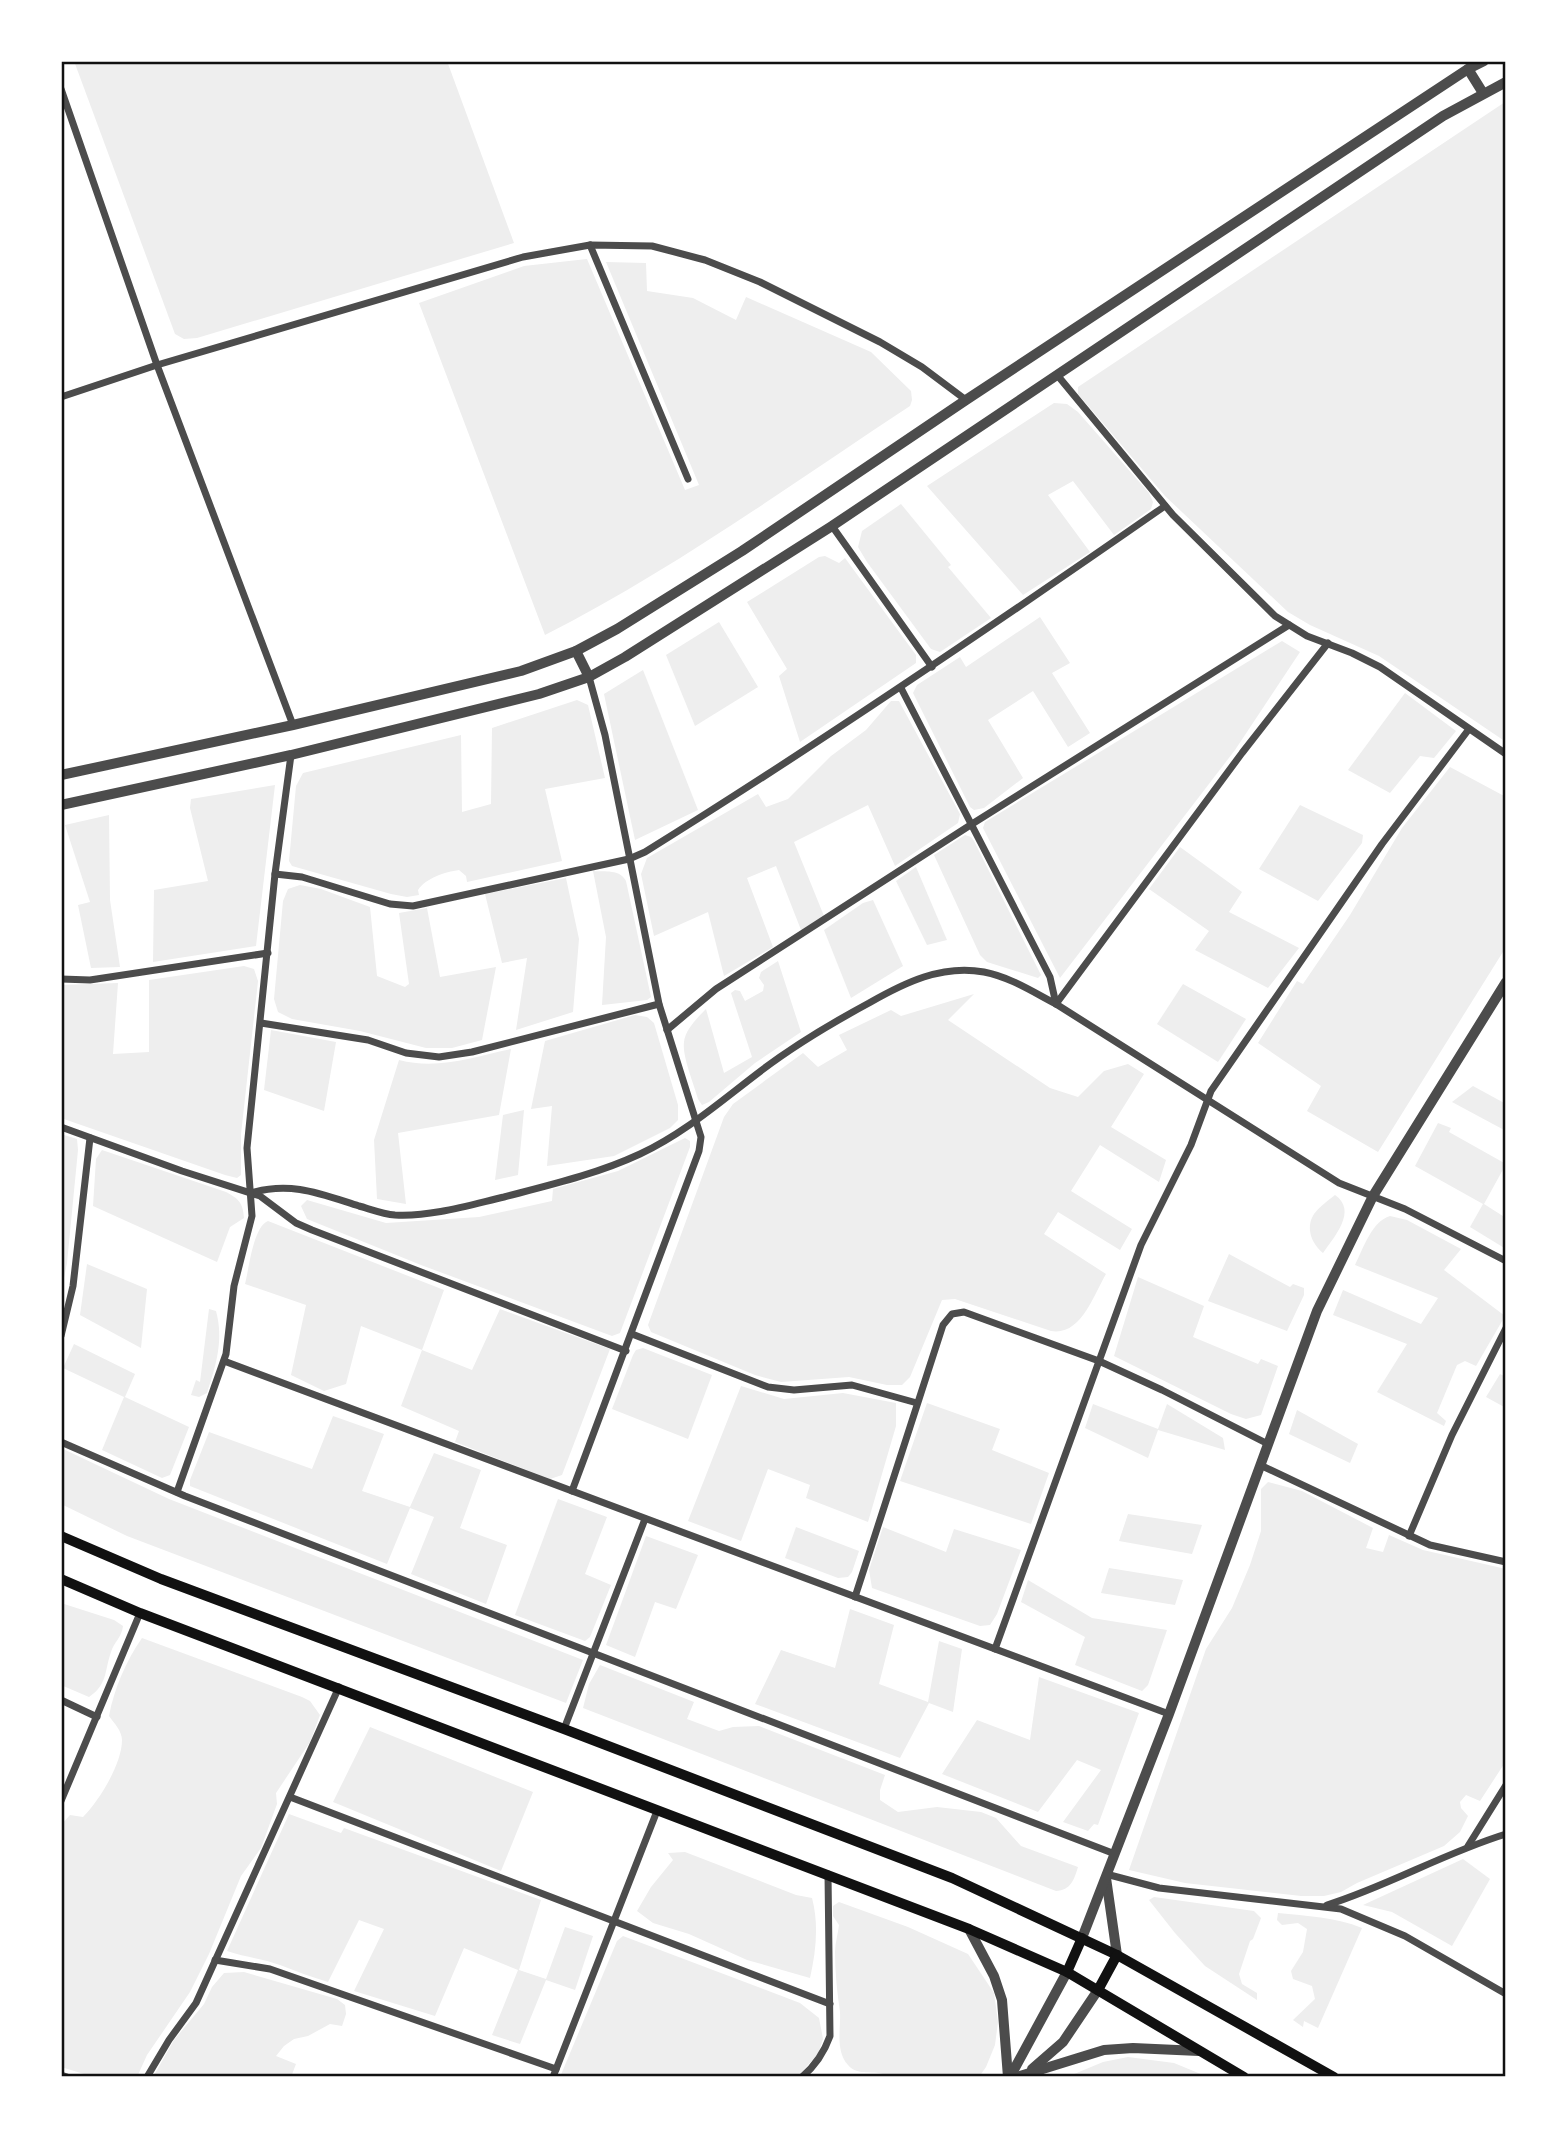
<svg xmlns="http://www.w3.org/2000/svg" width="1567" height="2138" font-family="Inter,sans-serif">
<rect width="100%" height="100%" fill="#fff"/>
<g fill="#eee">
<polygon points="74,61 447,61 514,243 197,338 184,339 175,334"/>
<polygon points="1505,102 1506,104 1506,742 1379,656 1310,625 1288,612 1165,496 1078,394 1078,387"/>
<path d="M587,259L685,490L699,485L606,262L646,263L647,291L693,298L736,320L746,297L871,352L911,391L912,400L910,406C790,485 673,570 545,635L419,303L524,266Z"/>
<polygon points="1054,403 1067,404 1078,412 1149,493 1153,502 1151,509 1114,535 1073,481 1048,495 1090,552 1023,595 927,486"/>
<polygon points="901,504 951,565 948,567 991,618 940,652 931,649 867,562 858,547 862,531"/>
<polygon points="825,556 839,563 845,558 916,655 916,663 800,742 779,676 787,669 747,602 819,557"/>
<polygon points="1040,617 1070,663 1052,673 1090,733 1068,747 1033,691 988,720 1023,778 984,808 974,810 970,807 913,693 917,685 960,657 966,667"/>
<polygon points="719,622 758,687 695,726 666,655"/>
<polygon points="1282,641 1300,652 1235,750 1060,978 983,828 985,822"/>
<polygon points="643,670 698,810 635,840 604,694"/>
<polygon points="1405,693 1456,731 1434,758 1420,756 1390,793 1348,770"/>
<path d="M577,700L588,705L605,778L545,789L562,861L467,882L466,876L459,870C445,872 426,878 418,890L419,895L407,897L391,894L292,866L289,861L296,786L303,773L461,735L462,812L491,804L492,728Z"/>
<polygon points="891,701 899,701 960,814 958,823 895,866 868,805 794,842 824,916 801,930 776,866 747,878 773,947 724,976 708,912 654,936 641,874 647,858 758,794 766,807 788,799 831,756 866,730"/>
<polygon points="1450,767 1506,797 1506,947 1378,1152 1307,1111 1321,1086 1258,1043 1297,981 1303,984 1350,915 1402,828"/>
<polygon points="275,785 256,946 153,962 154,890 208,881 190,808 191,799"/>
<polygon points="1300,805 1363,835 1362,843 1318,901 1259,869"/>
<polygon points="109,815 110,900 120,967 91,968 78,905 90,902 65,825"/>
<polygon points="965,835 971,837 974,841 1041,975 1038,978 987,962 980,955 934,855"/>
<polygon points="1180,847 1242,892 1229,912 1299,948 1268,988 1195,950 1209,931 1149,889"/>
<polygon points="916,867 947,940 927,945 896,881"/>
<path d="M593,871C605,872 620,869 626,881L651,997L647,1000L602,1005L606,937Z"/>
<polygon points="566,878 579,939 573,1012 516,1030 527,958 502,963 485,894"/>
<polygon points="300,885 321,889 370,907 377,976 405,987 409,984 399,913 427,908 440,977 496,967 482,1040 452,1048 426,1048 360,1031 292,1019 278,1012 274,999 283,901 288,889"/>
<polygon points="873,900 903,966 851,998 824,930 863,903"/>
<path d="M778,961L801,1032L755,1063L709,1102L702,1105L698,1099C694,1084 682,1056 684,1042C685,1030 698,1017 706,1009L724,1073L752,1057L731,993L735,990L740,991L745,1001L763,991L764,985L759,978L761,972Z"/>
<polygon points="244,966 254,969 258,981 241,1134 241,1175 237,1178 225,1175 61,1118 61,985 118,983 113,1054 149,1052 149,980"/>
<polygon points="1183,984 1246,1019 1218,1062 1157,1024"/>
<path d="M974,994L948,1020L1050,1088L1078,1097L1104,1071L1128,1064L1144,1074L1111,1127L1166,1160L1159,1182L1100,1145L1071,1191L1132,1229L1120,1250L1058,1212L1044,1234L1106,1274C1093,1296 1081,1336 1051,1331L955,1299L942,1300L910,1377L902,1385H887L849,1377L781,1382L755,1375L651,1332L648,1325L724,1117L733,1104L803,1053L818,1067L847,1050L839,1035L891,1010L901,1016Z"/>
<polygon points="635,1015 647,1017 654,1023 678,1105 678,1120 670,1128 614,1156 547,1166 552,1106 531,1109 545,1041"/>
<polygon points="271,1030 336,1042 324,1111 264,1090"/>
<path d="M511,1049L499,1115L398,1133L406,1204L377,1199L374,1140L399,1060C438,1070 473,1057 511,1049Z"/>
<polygon points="1473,1086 1506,1104 1506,1131 1452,1102"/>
<polygon points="524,1110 518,1175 495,1180 503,1115"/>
<polygon points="1438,1123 1451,1128 1449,1132 1506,1164 1484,1204 1506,1218 1506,1249 1470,1227 1483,1204 1415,1166"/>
<polygon points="61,1134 77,1139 78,1150 67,1263 61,1293"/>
<polygon points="685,1138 690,1141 690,1147 620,1333 612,1336 421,1265 307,1219 301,1206 307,1200 386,1223 479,1217 552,1201 553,1189 618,1171"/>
<path d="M102,1150L226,1192C239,1199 243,1203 244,1218L230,1227L217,1262L93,1206L96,1159Z"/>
<path d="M1335,1195C1358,1211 1334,1237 1323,1253C1312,1244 1305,1228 1314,1214C1319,1207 1329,1200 1335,1195Z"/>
<path d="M1390,1216L1407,1220L1461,1249L1444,1270L1505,1316L1476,1366L1465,1361L1457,1365L1437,1413L1446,1421L1444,1426L1377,1392L1407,1344L1333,1315L1343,1290L1421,1324L1438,1298L1355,1265C1363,1249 1372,1221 1390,1216Z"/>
<path d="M268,1221L444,1290L422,1350L472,1370L500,1309L610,1349L562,1475L550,1479L455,1442L459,1431L401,1406L422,1350L361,1326L346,1384L324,1391L291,1375L306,1305L245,1284C249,1269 253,1227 268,1221Z"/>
<polygon points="1229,1254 1290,1287 1293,1284 1304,1288 1304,1295 1287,1331 1208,1301"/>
<polygon points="87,1264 147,1289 141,1348 80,1315"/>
<polygon points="1138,1277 1204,1306 1193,1337 1258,1364 1261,1359 1278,1366 1261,1415 1246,1419 1231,1414 1114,1356"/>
<path d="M209,1309L216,1311C224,1340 216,1365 207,1393L199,1397L191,1395L196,1380L200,1382Z"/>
<polygon points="74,1344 135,1374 125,1397 189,1427 170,1475 162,1478 102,1450 124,1397 63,1368"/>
<polygon points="643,1348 712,1375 688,1439 612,1409 633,1355 636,1350"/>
<polygon points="1500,1374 1506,1377 1506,1408 1486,1397"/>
<polygon points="741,1386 784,1399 843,1393 896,1403 896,1426 868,1522 806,1498 810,1485 768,1469 741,1541 688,1521"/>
<polygon points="927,1403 1000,1429 992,1450 1049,1473 1031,1524 900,1481"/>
<polygon points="1093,1404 1158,1429 1167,1404 1223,1438 1225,1450 1158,1430 1148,1458 1085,1428"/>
<polygon points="1297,1410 1358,1444 1350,1463 1289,1434"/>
<polygon points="333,1416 384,1434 362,1491 410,1507 434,1453 481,1470 460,1528 507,1545 486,1604 411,1574 434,1517 410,1508 387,1564 190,1486 190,1480 209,1432 312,1469"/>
<polygon points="61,1448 169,1499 583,1660 566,1703 127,1536 61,1504"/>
<polygon points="1268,1482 1302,1491 1373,1528 1366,1548 1383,1552 1389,1535 1423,1550 1506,1569 1506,1761 1480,1801 1466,1795 1460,1802 1461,1808 1468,1816 1460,1832 1444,1846 1357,1883 1341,1892 1324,1896 1301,1896 1185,1883 1129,1870 1206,1649 1232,1608 1250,1565 1261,1531 1261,1489"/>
<polygon points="558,1499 607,1517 585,1574 611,1585 590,1637 585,1641 515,1615"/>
<polygon points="1128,1514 1202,1525 1192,1554 1119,1541"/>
<polygon points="796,1527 859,1551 852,1572 848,1577 838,1578 785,1558"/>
<polygon points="883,1527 946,1552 954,1529 1021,1550 997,1614 990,1625 980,1626 872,1588 869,1570"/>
<polygon points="646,1536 698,1555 676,1609 655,1602 635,1657 606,1645"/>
<polygon points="1109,1568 1183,1580 1175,1605 1101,1593"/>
<polygon points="1028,1580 1092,1618 1167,1630 1148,1685 1142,1691 1075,1665 1085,1637 1021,1602"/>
<path d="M61,1603L114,1620L123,1626C122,1637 114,1642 111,1652C104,1672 108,1684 89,1697L61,1685Z"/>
<polygon points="850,1609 894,1625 879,1684 928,1702 939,1641 962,1649 953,1712 929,1703 900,1758 755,1704 781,1650 835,1668"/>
<path d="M142,1638L302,1697L310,1701L320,1715L310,1742L276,1793L277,1804L261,1848L241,1876L209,1954L190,1992L147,2055L137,2077H94L61,2067V1825L70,1815L83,1817C99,1801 122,1764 122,1740C122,1731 114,1723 109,1716C114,1689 126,1661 142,1638Z"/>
<path d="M600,1665L694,1702L687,1719L719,1731L733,1727L759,1726L885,1775L880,1790V1800L898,1812L937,1807L981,1812L996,1818L1021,1846L1078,1867C1074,1880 1071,1890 1056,1891L583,1708L589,1684Z"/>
<polygon points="1039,1677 1139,1713 1098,1825 1094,1824 1088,1831 1063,1822 1101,1770 1077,1760 1038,1812 942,1774 977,1720 1030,1740"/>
<polygon points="370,1727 533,1792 501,1871 333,1802"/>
<path d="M289,1814L341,1833L344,1828L541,1900L519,1970L546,1979L565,1927L593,1936L575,1990L546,1980L520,2044L492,2035L518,1970L464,1948L435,2016L354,1991L384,1929L359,1920L328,1982C311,1977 296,1971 280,1965C263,1959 245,1957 227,1951Z"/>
<path d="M685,1852L796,1895L812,1898C819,1924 816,1952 810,1978L747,1960L689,1934L653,1923L637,1911L651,1887L673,1860L668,1853Z"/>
<polygon points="1463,1859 1490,1879 1452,1946 1392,1912 1363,1905"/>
<polygon points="1154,1897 1254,1911 1261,1918 1253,1939 1250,1941 1239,1974 1242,1984 1257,1993 1257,2000 1205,1966 1175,1933 1149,1900"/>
<path d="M839,1902L908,1927L968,1954L994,1993L998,2022L995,2045L986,2067L979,2077H889C878,2068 859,2078 848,2065C835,2051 841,2028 840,2012C837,1992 835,1972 835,1952C835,1943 838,1934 839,1925L833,1916V1906Z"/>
<path d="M1278,1913C1306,1916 1336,1917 1362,1928L1318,2028L1304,2021L1303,2027L1293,2020L1315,1999L1312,1986L1293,1979L1291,1971L1303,1952L1307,1929L1298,1923L1282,1925L1277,1920Z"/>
<polygon points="623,1936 800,2003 819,2018 823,2039 818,2054 797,2077 560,2077 617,1941"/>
<polygon points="244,1972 337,1999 345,2005 346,2014 342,2026 330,2024 308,2036 294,2039 284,2046 276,2056 296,2064 291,2077 153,2077 174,2040 204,2004 212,1987 224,1973"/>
<polygon points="1128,2057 1174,2063 1208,2077 1067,2077 1103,2062"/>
</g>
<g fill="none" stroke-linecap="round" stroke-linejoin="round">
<g stroke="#4c4c4c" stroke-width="7">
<polyline points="61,89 157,365 293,725"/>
<polyline points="590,245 688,479"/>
<polyline points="1058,376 1173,515 1275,616 1307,636 1352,653 1380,667 1506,754"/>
<polyline points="61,397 157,365 523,257 590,245 652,246 705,260 760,282 880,342 922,367 966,400"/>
<polyline points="832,526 932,667"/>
<polyline points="901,688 1050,977 1056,1004"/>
<path d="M275,874L302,877L390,904L413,906L629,859L645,852C822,742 994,625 1165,506"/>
<polyline points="61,979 90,980 268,953"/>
<polyline points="1056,1004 1242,753 1328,643"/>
<polyline points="261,1023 368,1040 406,1053 439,1057 472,1052 659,1004"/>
<polyline points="667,1030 716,989 972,824 1289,625"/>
<polyline points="61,1127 182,1171 260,1196 296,1223 312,1230 626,1351"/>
<path d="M251,1193C291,1181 321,1194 359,1206C370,1209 383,1214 395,1215C431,1217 470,1205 504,1197C550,1185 597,1174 640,1154C685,1133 722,1100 762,1070C795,1045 832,1023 869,1003C904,983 942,964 984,972C1010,977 1033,992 1056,1004L1339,1183L1405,1209L1506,1261"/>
<polyline points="632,1334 768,1387 794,1390 852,1385 917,1403"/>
<polyline points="61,1336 73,1286 90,1138"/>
<polyline points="224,1361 1169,1714"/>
<polyline points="61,1442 185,1496 1115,1854"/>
<polyline points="1260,1465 1430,1545 1506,1562"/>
<polyline points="572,1491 699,1151 701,1137 659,1004 605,735 589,677"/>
<polyline points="177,1492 226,1354 234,1286 252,1216 247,1148 275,874 291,755"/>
<polyline points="1409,1536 1452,1435 1506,1328"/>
<polyline points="855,1597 943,1325 952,1314 964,1312 1099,1361 1162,1390 1268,1444"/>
<polyline points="995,1649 1141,1245 1191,1145 1211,1091 1382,844 1469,729"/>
<polyline points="61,1700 97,1717"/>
<polyline points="564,1729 645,1519"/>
<polyline points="290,1797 830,2004"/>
<polyline points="61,1801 140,1613"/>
<polyline points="1468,1846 1506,1785"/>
<polyline points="1106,1874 1159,1888 1341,1909 1405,1936 1506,1994"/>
<path d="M1327,1905C1388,1886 1444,1853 1506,1834"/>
<polyline points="215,1960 270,1969 556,2069"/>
<polyline points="61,2075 67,2077"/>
<polyline points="147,2077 169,2040 196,2003 339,1687"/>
<polyline points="553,2077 657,1811"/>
<path d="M802,2077C816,2065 824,2053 830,2036L828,1874"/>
</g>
<g stroke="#4c4c4c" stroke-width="10">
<polyline points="1468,69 1483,93"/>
<polyline points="576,651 589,677"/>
<polyline points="61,775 293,725 521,671 576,651 617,629 742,551 966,400 1468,69 1484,61"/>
<polyline points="61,805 291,755 539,694 589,677 625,657 832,526 1443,116 1506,82"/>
<polyline points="1106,1878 1117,1955"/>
<polyline points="969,1929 994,1976 1002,2000 1008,2077"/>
<polyline points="1082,1938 1169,1714 1317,1311 1373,1196 1506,982"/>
<polyline points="1032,2069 1063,2042 1098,1990"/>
<polyline points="1010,2077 1067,1972"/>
<polyline points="1017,2077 1104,2050 1133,2048 1199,2051"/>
</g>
<g stroke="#111" stroke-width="10">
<polyline points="61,1536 161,1579 564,1729 952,1878 1117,1955 1334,2077"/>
<polyline points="61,1579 140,1613 969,1929 1067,1972 1244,2077"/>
<polyline points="1067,1972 1082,1938"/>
<polyline points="1098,1990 1117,1955"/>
</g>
</g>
<rect width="1567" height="2138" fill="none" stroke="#ffffff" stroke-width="126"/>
<rect x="63" y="63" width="1441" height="2012" fill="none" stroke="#111" stroke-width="2.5"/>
</svg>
